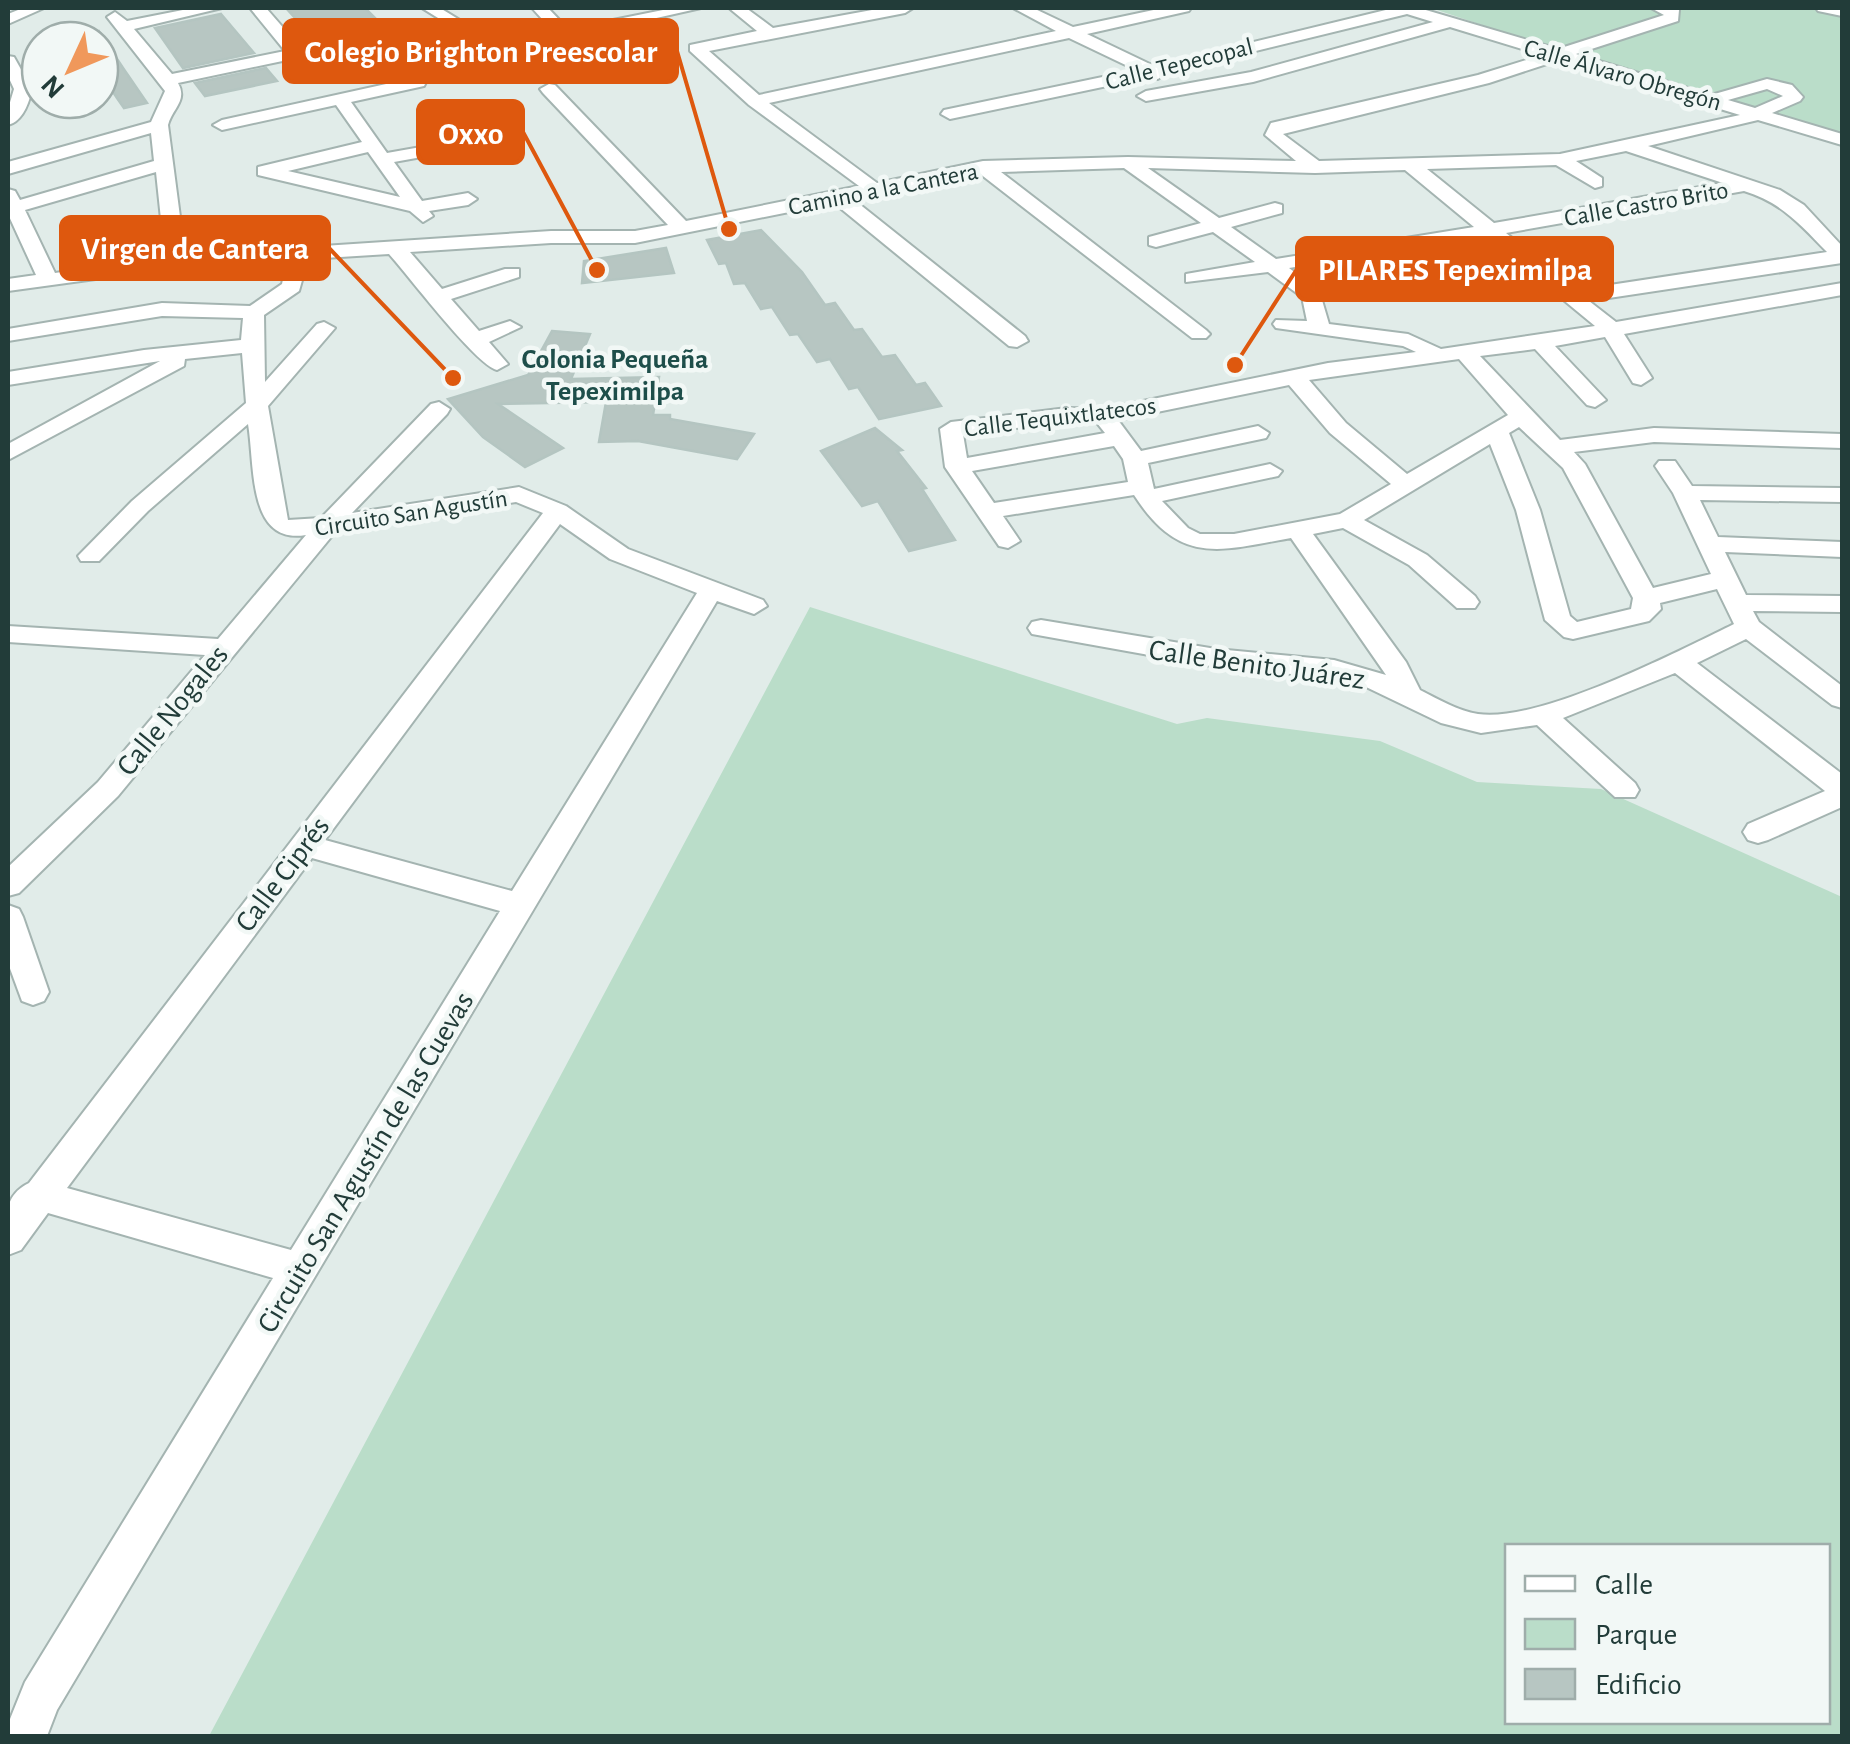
<svg xmlns="http://www.w3.org/2000/svg" width="1850" height="1744" font-family="'Alegreya Sans',sans-serif">
<rect width="100%" height="100%" fill="#e1ece9"/>
<g fill="#baddc9" fill-rule="evenodd">
<polygon points="1431,8 1842,8 1842,134 1575,56"/>
<path d="M810,607L1177,724L1207,718L1380,741L1477,782L1601,789L1842,897V1736H209ZM1508,1546H1828V1722H1508Z"/>
</g>
<g fill="#b7c6c2" stroke="#b4c5c1" stroke-width="2.5">
<polygon points="286,8 365,8 383,26 315,40"/>
<polygon points="221,14 254,53 183,68 155,28"/>
<polygon points="100,33 123,68 147,103 124,108 117,98 100,72"/>
<polygon points="266,68 277,81 205,96 195,83"/>
<polygon points="761,230 802,272 825,305 835,303 854,330 862,329 882,357 895,355 916,385 925,383 941,406 879,419 858,387 849,389 830,359 817,362 798,334 790,335 772,307 761,309 745,283 734,284 726,263 719,264 707,240"/>
<polygon points="666,248 674,273 582,283 584,261"/>
<polygon points="552,331 590,334 571,379 659,377 653,415 670,415 670,419 754,434 737,459 638,441 599,442 606,402 498,404 563,448 525,467 483,437 448,399 528,375"/>
<polygon points="875,428 902,450 897,451 926,488 922,489 955,540 909,551 878,501 862,506 821,451"/>
</g>
<g fill="none" stroke-linecap="round" stroke-linejoin="round">
<defs>
<g id="minor">
<polygon points="23,8 44,8 8,24 8,14"/>
<path d="M193,8H222L134,29L172,74L285,51L250,8H266L300,47L392,28L400,33L307,56L322,75L314,80L308,79L292,59L178,83C188,101 172,109 168,125L185,255L551,231H635L668,225L543,93L540,89L549,84L555,85L686,221L859,186L749,105L690,51V45L757,31L729,8H746L773,28L883,8H913L905,13L709,51L759,95L1056,31L1013,8H1033L1073,27L1163,8H1191L1189,11L1087,34L1154,66L1394,8H1419L1558,49L1664,15L1651,8L1679,10L1678,21L1576,54L1711,95L1767,79L1792,85L1803,97L1800,101L1772,113L1842,134V145L1758,120L1648,146L1780,190L1804,205L1842,246V263L1589,301L1616,322L1842,283V295L1624,334L1652,378L1641,385L1633,383L1605,337L1555,346L1606,400L1595,407L1587,405L1535,349L1480,356L1560,440L1654,428L1842,434V448L1654,442L1574,452L1585,464L1653,588L1711,574L1673,493L1655,466L1659,461H1675L1692,486L1842,488V502L1700,500L1718,537L1842,542V557L1725,552L1746,595L1842,596V612L1753,611L1759,622L1842,686V708L1832,705L1746,639L1697,663L1842,774V807L1768,840L1758,843L1748,840L1743,832L1748,824L1825,791L1675,673L1563,718L1635,783L1639,790L1635,797H1615L1537,725L1481,733L1441,723L1364,686L1334,678L1216,667L1032,634L1028,628L1032,622L1041,620L1216,649L1334,660L1386,675L1291,538C1219,551 1180,566 1134,495L1003,516L1020,541L1008,548L999,546L945,467L940,429L951,422L1067,408L1104,409L1328,363L1416,352L1403,346L1276,328L1273,324L1276,320L1307,321L1302,297L1268,272L1186,282V274L1255,262L1213,232L1156,247L1149,245V237L1201,223L1124,168L1001,172L1206,330L1210,334L1206,338H1192L979,173L853,199L1025,336L1028,341L1017,347L1009,346L834,203L635,243H551L410,252L442,289L505,269H519V277L451,299L479,331L510,321L521,327L489,342L508,364L497,370C476,365 408,275 389,254L308,259L299,291L264,315L265,382L317,324L324,322L335,328L268,406L288,520L321,518L431,404L439,402L450,409L447,414L352,513L519,487L566,506L628,549L763,600L767,606L754,614L717,601L57,1710L47,1736H8V1724L25,1682L273,1278L48,1213L21,1250L8,1255C6,1225 0,1197 29,1183L543,513L516,502L336,531L118,796L19,893L8,896V867L98,782L205,655L8,642V626L218,639L306,535C247,545 255,465 248,424L148,511L99,561H81L78,556L132,501L246,403L242,353L185,359L184,366L8,460V444L160,361L8,385V372L144,350L241,340L243,318L162,316L8,341V329L162,303L250,306L282,284L287,261L176,268L8,291V279L36,275L8,214V189L15,191L20,200L154,161L151,133L8,174V162L151,122L165,91L107,17L115,12L127,21ZM1407,14L1433,22L1251,72L1146,91L1137,96L1146,101L1253,82L1450,27L1542,55L1478,75L1271,123L1265,135L1296,161L1128,157L983,161L877,183L769,103L1069,38L1136,70L944,110L941,114L950,119L1150,77L1158,79L1166,73ZM1559,60L1740,115L1560,154L1319,161L1283,134L1489,83ZM1767,89L1783,96L1755,108L1728,100ZM1626,151L1723,183L1494,223L1427,169L1556,165L1595,188L1602,186V178L1576,161ZM1148,168L1315,173L1405,170L1474,227L1276,259L1231,227L1282,213V205L1275,203L1219,218ZM156,172L165,257L55,273L25,210ZM1744,191C1781,202 1801,225 1827,252L1577,290L1506,233ZM1486,236L1595,326L1441,349L1408,334L1329,324L1319,290L1289,268ZM1459,359L1508,415L1407,474L1346,423L1309,380ZM1289,385L1330,433L1391,484L1340,514L1234,534H1200L1188,528L1162,501L1278,476L1282,471L1270,464L1154,489L1148,463L1266,438L1269,433L1258,426L1141,451L1118,420ZM1067,422L1097,423L1105,433L967,458L963,434ZM1519,427L1563,468L1633,598L1631,609L1577,622L1570,616L1540,510L1509,433ZM1490,444L1516,510L1545,620L1564,637L1573,639L1649,621L1661,609L1660,603L1717,589L1734,624C1677,652 1539,723 1478,714C1458,711 1438,699 1420,690L1406,662L1313,534L1343,528L1409,565L1457,608H1475L1479,602L1475,596L1427,555L1364,520ZM1114,446L1123,459L1128,482L994,503L972,471ZM560,524L610,559L697,593L512,891L325,840ZM312,858L500,911L291,1250L67,1188Z"/>
<polygon points="422,8 440,8 499,44 554,32 532,8 548,8 568,29 673,8 701,8 496,54"/>
<polygon points="1816,8 1842,8 1842,16 1818,11"/>
<path d="M8,56L14,57L32,89C29,103 23,121 8,125V109L14,89L8,76Z"/>
<path d="M418,77L426,82L424,86L351,102L387,153L466,139L475,144L466,149L394,162L422,201L468,193L477,199L468,205L429,211L433,216L423,222L410,211L258,175V167L362,142L336,105L222,130L213,125L222,120ZM368,152L400,197L288,171Z"/>
<polygon points="8,905 19,909 23,917 49,992 44,1001 33,1005 22,1001 8,963"/>
</g>
</defs>
<use href="#minor" stroke="#a4b4b1" stroke-width="4"/>
<use href="#minor" fill="#fff" fill-rule="evenodd"/>
</g>
<g text-anchor="middle" stroke-width="9" stroke-linejoin="round" paint-order="stroke">
<g font-size="25" fill="#223c39" stroke="#f2f8f6">
<text transform="translate(1179 63) rotate(-14)" y="9">Calle Tepecopal</text>
<text transform="translate(1623 74) rotate(16)" y="9">Calle Álvaro Obregón</text>
<text transform="translate(883 188) rotate(-11)" y="9">Camino a la Cantera</text>
<text transform="translate(1646 203) rotate(-10)" y="9">Calle Castro Brito</text>
<text transform="translate(1060 416) rotate(-7)" y="9">Calle Tequixtlatecos</text>
<text transform="translate(411 512) rotate(-9)" y="9">Circuito San Agustín</text>
</g>
<g font-size="28" font-weight="bold" fill="#1e4e4a" stroke="#f2f8f6">
<text x="615" y="368">Colonia Pequeña<tspan x="615" dy="32">Tepeximilpa</tspan></text>
</g>
<g font-size="30" fill="#223c39" stroke="#f2f8f6">
<text transform="translate(1257 664) rotate(8)" y="10">Calle Benito Juárez</text>
<text transform="translate(172 710) rotate(-51)" y="10">Calle Nogales</text>
<text transform="translate(282 874) rotate(-53)" y="10">Calle Ciprés</text>
<text transform="translate(365 1162) rotate(-59)" y="10">Circuito San Agustín de las Cuevas</text>
</g>
</g>
<path fill="none" stroke="#de580e" stroke-width="4" d="M729 229L677 51M597 270L523 132M453 378L329 248M1235 365L1297 269"/>
<g fill="#de580e" stroke="#f2f8f6" stroke-width="4">
<circle cx="729" cy="229" r="10"/>
<circle cx="597" cy="270" r="10"/>
<circle cx="453" cy="378" r="10"/>
<circle cx="1235" cy="365" r="10"/>
</g>
<g fill="#de580e" stroke="#de580e" stroke-width="4">
<rect x="284" y="20" width="393" height="62" rx="10"/>
<rect x="418" y="101" width="105" height="62" rx="10"/>
<rect x="61" y="217" width="268" height="62" rx="10"/>
<rect x="1297" y="238" width="315" height="62" rx="10"/>
</g>
<g font-size="32" text-anchor="middle" font-weight="bold" fill="#fff">
<text x="481" y="62">Colegio Brighton Preescolar</text>
<text x="471" y="144">Oxxo</text>
<text x="195" y="259">Virgen de Cantera</text>
<text x="1455" y="280">PILARES Tepeximilpa</text>
</g>
<rect width="1850" height="1744" fill="none" stroke="#223c39" stroke-width="20"/>
<rect x="1505" y="1544" width="325" height="180" fill="#f2f8f6" stroke="#9fadaa" stroke-width="2.5"/>
<rect x="1525" y="1576" width="50" height="15" fill="#ffffff" stroke="#9fadaa" stroke-width="2.5"/>
<text x="1595" y="1594" font-size="30" fill="#223c39">Calle</text>
<rect x="1525" y="1619" width="50" height="30" fill="#baddc9" stroke="#9fadaa" stroke-width="2.5"/>
<text x="1595" y="1644" font-size="30" fill="#223c39">Parque</text>
<rect x="1525" y="1669" width="50" height="30" fill="#b7c6c2" stroke="#9fadaa" stroke-width="2.5"/>
<text x="1595" y="1694" font-size="30" fill="#223c39">Edificio</text>
<g transform="translate(70 70) rotate(226)"><circle r="48" fill="#f2f8f6" stroke="#9fadaa" stroke-width="2.5"/>
<path d="M0-8L18 38L0 25L-18 38Z" fill="#f0985b"/>
<text y="-15" font-size="28" font-weight="bold" text-anchor="middle" fill="#223c39">N</text>
</g>
</svg>
